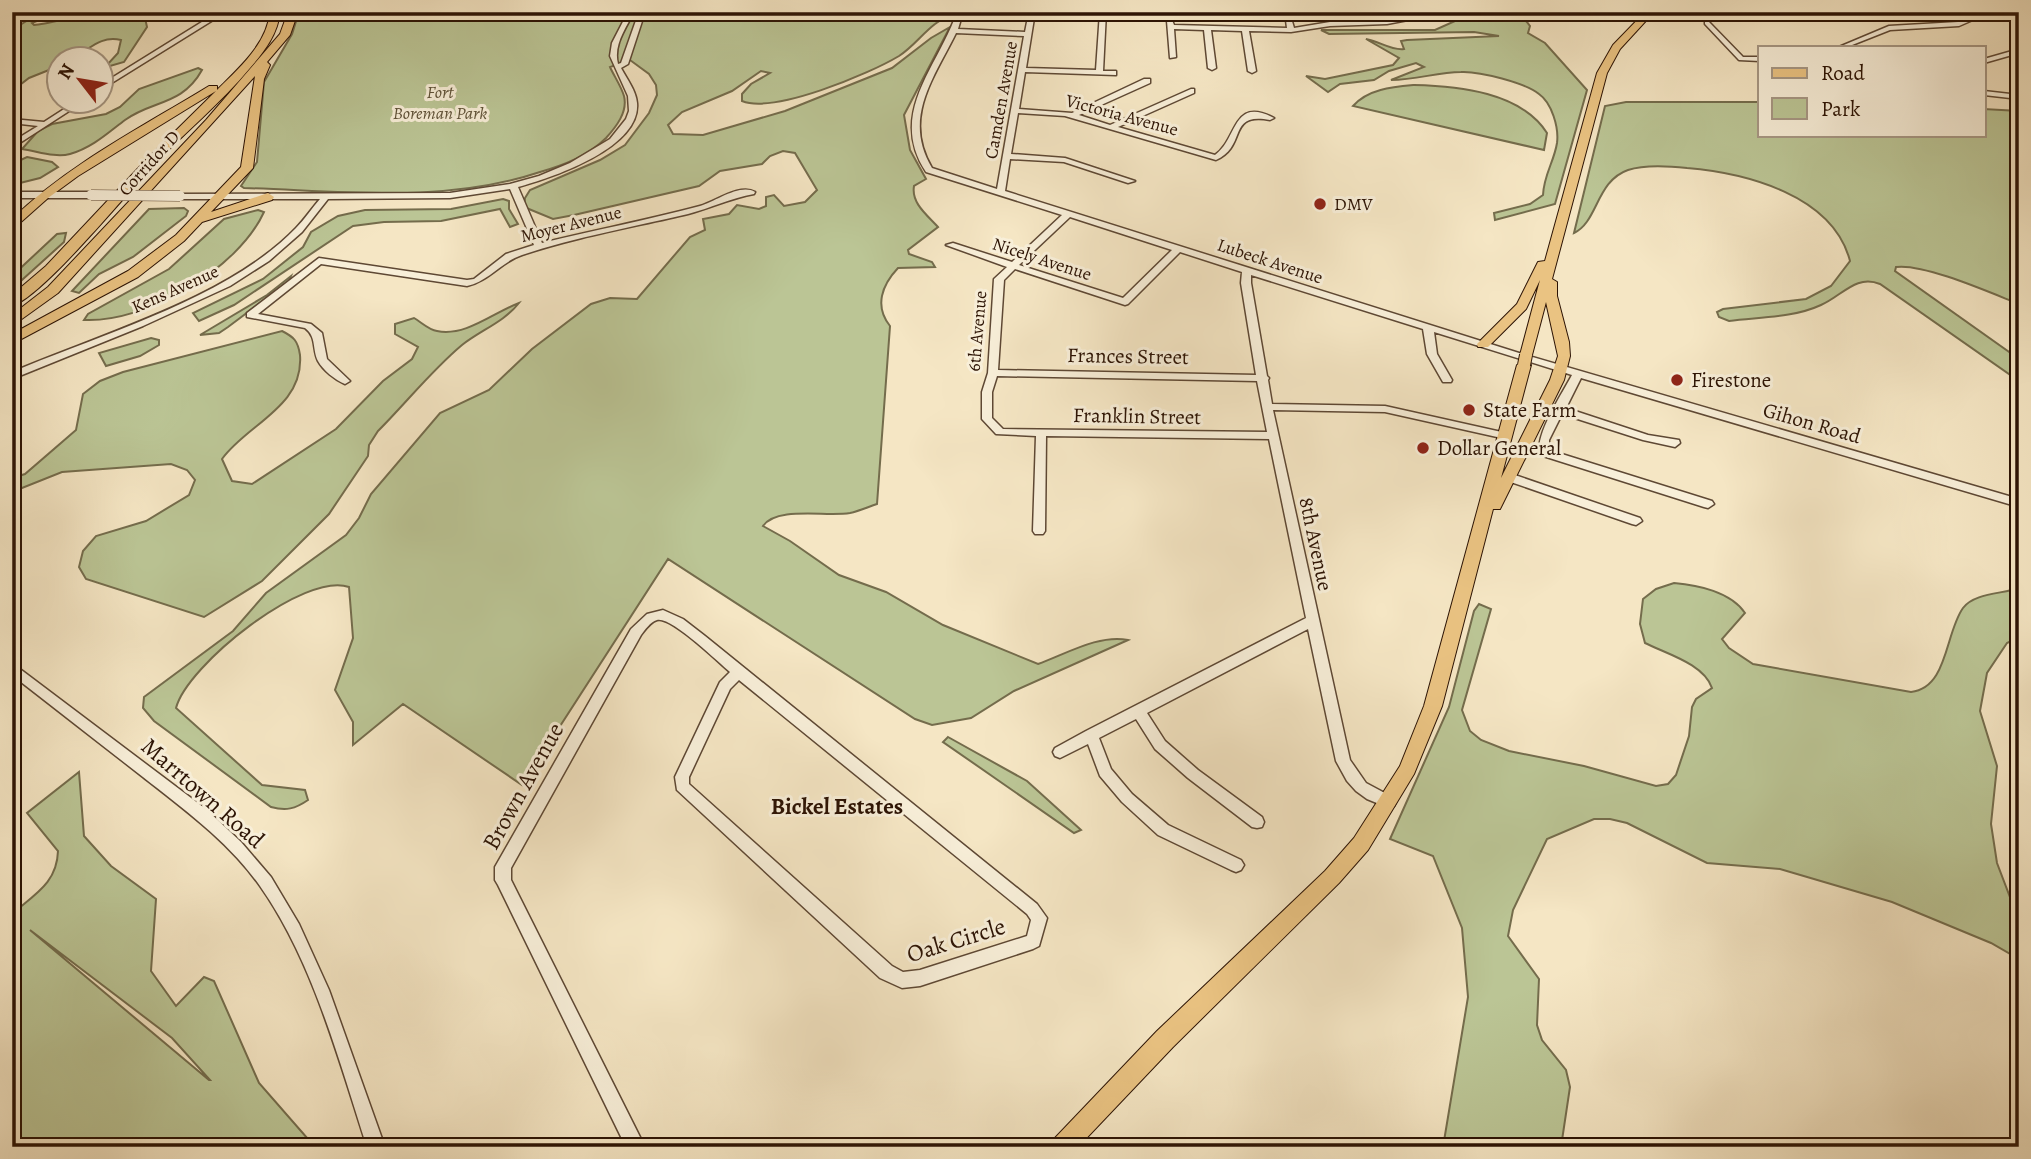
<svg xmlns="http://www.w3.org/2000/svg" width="2031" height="1159" font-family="Alegreya,serif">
<rect width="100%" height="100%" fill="#f5e6c4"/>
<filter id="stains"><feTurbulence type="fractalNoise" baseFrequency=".00286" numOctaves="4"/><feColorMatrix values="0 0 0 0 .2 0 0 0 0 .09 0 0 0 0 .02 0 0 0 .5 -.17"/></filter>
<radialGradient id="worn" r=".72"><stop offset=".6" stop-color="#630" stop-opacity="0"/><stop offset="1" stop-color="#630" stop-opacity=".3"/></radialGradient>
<g fill="#bbc595" stroke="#746c4c" stroke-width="2" fill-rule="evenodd">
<path d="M41,12H58L32,23L34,25C59,23 126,0 145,18L147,27L124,62L110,66L107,65L118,53L121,40C93,34 85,60 60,60L59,66L29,78L12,91V30Z"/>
<path d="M299,12H958C952,17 942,18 935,24C922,34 913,47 899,56C869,74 774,114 742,101V94L751,84L770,73L761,71L732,91L682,112L668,125L673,134L703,135L785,111L892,68L931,38L950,27L904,115L910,150L926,179L914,186C911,203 927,215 938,227L908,250L909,254L932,262L935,267L898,268C882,285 874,306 890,326L877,504C868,507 859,511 850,513C826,517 777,506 763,526L790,541L839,575L886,592L943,625L1038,664C1066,654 1099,634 1128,640L1014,691L971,718L932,725L915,719L668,559L522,785L403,704L353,745V722L335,690L353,638L349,587C305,571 187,665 176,708L262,785L305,790L308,800C295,809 286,811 271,807L154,721L143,708L144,697L233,631L266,593L346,535L359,518L371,494L440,413L489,390L532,349L591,304L610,298L637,299L690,237L705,230L703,219L729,214L737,205L759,209L766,206V197L774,195L784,206L805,202L817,190L795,153L783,151L770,156L762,164L720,171L699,186L574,215L553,219L524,207L525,198L530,190L600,160L625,145L649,113L657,95L656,85L649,74L630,60L610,67C614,76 621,86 624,96C628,112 616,127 606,138C588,156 564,165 540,172C445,204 343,191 244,188L241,186L257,162L264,82L292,34Z"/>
<path d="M1475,12C1495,12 1518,7 1530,26L1528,33L1545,43L1587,90L1555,204L1495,220L1494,213L1530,204L1543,195C1544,174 1554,162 1557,143C1559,128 1552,103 1539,94C1526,83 1479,71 1461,72C1437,72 1417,80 1391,80L1424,67L1416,63L1389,71L1374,80L1340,84L1328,92L1306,76L1325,79L1393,65L1399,58L1366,39C1379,41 1392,51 1404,49L1401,41L1407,40L1499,36L1474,32L1329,34L1321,30H1435Z"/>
<path d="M198,68L202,70C182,106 152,100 125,120C109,132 92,148 70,154C55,158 37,151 22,149L38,131L52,124L106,114L120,107L139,89Z"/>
<path d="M1414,85C1458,86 1521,92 1547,133L1544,150L1353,106C1368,89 1392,87 1414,85Z"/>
<path d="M1626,102H1760V135H1984V109L2019,111V304C1991,293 1923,263 1896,267L1895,271L2019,359V381L1880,284C1856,274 1842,296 1821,305C1793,318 1759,317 1729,321L1719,317L1717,312L1723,309L1806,299L1831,286L1850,261C1833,195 1746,173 1687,168C1669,166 1646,164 1628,170C1596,181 1598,222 1574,233L1605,106Z"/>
<polygon points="27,157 52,162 58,167 40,178 12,185 12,164"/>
<polygon points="503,199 509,201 509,209 518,224 510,227 500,209 441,221 384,222 353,226 234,305 199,321 193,313 263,279 303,247 311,232 338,216 365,210 451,209"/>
<polygon points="184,208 188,211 186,216 133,257 99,274 79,293 72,291 149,209"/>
<path d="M258,210L264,212C238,269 146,323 84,320L88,314L169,269L224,219Z"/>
<polygon points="66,233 64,242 12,289 12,276 57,234"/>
<polygon points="291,276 289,281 228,327 219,333 200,335 267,295"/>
<path d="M519,303C504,322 481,330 462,345C432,370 406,403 378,431L369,445L368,456L329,514L262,581L204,617L86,579L79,567L83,551L96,536L146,521L189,495L195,480L187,470L171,464L62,472L12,492V478L25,474L76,430L83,394L100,381L123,372L282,331C294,337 298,341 300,355C304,407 247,424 222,459L232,481L252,484L336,429L383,381L412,359L418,347L395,334V324L414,318C421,322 429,330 437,331C466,337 494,312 519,303Z"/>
<polygon points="151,338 159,340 159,345 140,356 106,366 99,353"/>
<path d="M1674,583C1698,585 1731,592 1745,613L1722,639L1729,648L1753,664L1911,692C1948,688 1945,633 1963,608C1974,593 2002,594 2019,588V637L2007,643L1987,673L1980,711L1997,766L1991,824L1997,863L2013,905L2019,912V959L1991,943L1892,902L1780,869L1707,863L1627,823L1610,819H1594L1547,839L1513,910L1508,936L1539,979L1537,1025L1542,1040L1566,1070L1570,1087L1561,1147H1443L1468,997L1462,928L1433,856L1390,839L1449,707L1474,611L1479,604L1491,609L1462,710L1470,731L1481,740L1509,751L1584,766L1656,786L1668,784L1676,775L1689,736L1692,707L1696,699L1712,688C1704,664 1667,654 1645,643L1640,624L1643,599L1656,589Z"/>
<polygon points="948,737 1027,781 1081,830 1074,833 943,742"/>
<path d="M79,772L84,836L111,866L156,899L151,971L176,1006L204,977L214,981L259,1083L315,1147H12V914C35,894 57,883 58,851L27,813ZM30,930L172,1038L210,1080H209Z"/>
</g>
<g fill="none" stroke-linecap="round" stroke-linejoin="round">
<defs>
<g id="minor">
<polygon points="20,12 28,12 12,23 12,18"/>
<polygon points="218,12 226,12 102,89 102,84"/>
<path d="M628,12H634C626,28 613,45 618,64L621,63L639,12H645L628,64L621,68C627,79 636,91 637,103C641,148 551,178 518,187L542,243C594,230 648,220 700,206C715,202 740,183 755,192L754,194C731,198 711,208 688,214C633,227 576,237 522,255C501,262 489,281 467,286L321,264L258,314L311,324L322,333L327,359L350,381L345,384C335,380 323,370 318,361C312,349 317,337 305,328L247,317V313L319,258L467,280L474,279L506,254L534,245L510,189L450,198L328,199L302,232L269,261L230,286L143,326L12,379V372C101,334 229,298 296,228C305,219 312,208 320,199H180L176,196L177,194L450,193L510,184L539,176L570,163L610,139L626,119L629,111L628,96L610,56L612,43Z"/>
<path d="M957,12H963L958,29L1025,32L1029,12H1035L1026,68L1096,70L1100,12H1106L1103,71H1116V75L1025,72L1019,109L1072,113L1144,79H1150V83L1079,115L1110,125L1191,89H1194V93L1118,127L1215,155C1238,139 1232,96 1274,118L1270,120C1226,112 1248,146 1216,160L1065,116L1018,113L1011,154L1065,158L1135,181L1128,183L1064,162L1010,159L1005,191L1519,353L2019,499V507L1581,378L1566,408L1648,435L1679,440L1680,443L1675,447L1643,440L1562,414L1549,440V450L1712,501L1714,504L1708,508L1704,507L1540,455C1534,436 1562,394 1572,375L1434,332L1437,354L1452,380L1451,382H1443L1427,354L1423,329L1251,275V283L1267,376L1269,378L1268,380L1272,404L1385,406L1506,433L1511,436L1506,439L1385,412L1273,410L1350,760L1366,783L1394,798L1396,802L1394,806L1389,808L1367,799L1356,791L1347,781L1336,761L1308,629L1147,713L1165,741L1198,770L1262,817L1264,822L1262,827L1257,828L1252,827L1188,778L1155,749L1136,719L1099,738L1111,769L1132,794L1168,825L1241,860L1244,865L1241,870L1236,872L1231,870L1158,835L1122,802L1100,776L1088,744L1060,758L1055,756L1053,752L1055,748L1086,731L1306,618L1269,439L1046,436L1045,531L1043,534H1035L1033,531L1036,436L996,434L982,419V392L988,373L994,279L1007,267L946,245L953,243L1012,262L1062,215L926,172C887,113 939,66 957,12ZM956,33L1024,36L997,189L932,168C902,118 934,78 956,33ZM1070,217L1172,250L1123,298L1019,265ZM1180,252L1242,272L1241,283L1256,375L998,370L1004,280L1015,269L1125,305L1128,304ZM997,376L1257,381L1267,432L1003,429L992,418V392Z"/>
<polygon points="1116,12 1275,13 1291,18 1294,28 1330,22 1387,20 1434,12 1450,12 1387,24 1330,26 1291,32 1249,31 1256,71 1252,73 1248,71 1242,31 1211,30 1216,68 1212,70 1208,68 1204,30 1174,29 1176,57 1170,58 1167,21 1172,20 1174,25 1287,28 1286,20 1275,17 1119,14"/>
<polygon points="1982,12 1991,12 1959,26 1890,30 1847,47 1839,47 1889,26 1958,22"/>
<polygon points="1705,22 1709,22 1743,57 1760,57 1760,61 1739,60 1705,24"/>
<polygon points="2019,49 2019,53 1984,63 1984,59"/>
<polygon points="1984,91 2019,95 2019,99 1984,95"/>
<polygon points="75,102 83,102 12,148 12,142 38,126 12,123 12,119 44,122"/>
<polygon points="12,192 91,192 95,195 91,198 12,198"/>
<polygon points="1509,473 1640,518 1642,521 1636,525 1632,524 1505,480 1503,477"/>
<path d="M663,610L683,619L705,636L1037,904L1047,918L1039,946L1033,949L920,986L902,988L880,978L677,790L675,777L720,682L730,672C718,662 671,616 657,620C650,622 645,630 641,635L511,868V880L645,1147H626L498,885L495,880V867L631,629L647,614ZM739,680L1027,914L1031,920L1027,936L920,970L903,972L892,966L689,784V777L730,689Z"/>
<path d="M12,663L207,810L241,842L271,877L299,924L329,990L385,1147H367C339,1061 313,961 260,886C229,842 185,810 143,777C99,743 56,709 12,675Z"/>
</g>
<polygon id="major" points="1645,12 1654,12 1620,49 1607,73 1552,279 1557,282 1557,296 1569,342 1570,356 1564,380 1502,505 1500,509 1493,509 1442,706 1414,774 1368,850 1339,883 1173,1047 1078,1147 1051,1147 1054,1139 1157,1031 1325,871 1354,838 1400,766 1424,706 1517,365 1524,361 1531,365 1501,478 1550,380 1558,356 1546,302 1532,355 1526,359 1520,355 1540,280 1526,309 1488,347 1478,347 1477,344 1517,304 1538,262 1545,261 1597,73 1613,45"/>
<g id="highway">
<path d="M270,12H280C278,34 264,52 250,68C221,103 184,133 152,167C125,195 43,296 12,306V295L46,266L144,162L216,91L78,176L48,198L12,230V219C69,164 142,127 209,86H217V90C239,68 267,44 270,12Z"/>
<polygon points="288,12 298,12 290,35 267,62 270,65 264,79 253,168 211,212 268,193 274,197 272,200 202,222 184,241 138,277 12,344 12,334 128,271 176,235 241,167 255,76 58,293 12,326 12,315 48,287 206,120 280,34"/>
</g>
</defs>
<use href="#minor" stroke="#5e4834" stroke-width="3"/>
<use href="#major" stroke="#2c1304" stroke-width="2"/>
<use href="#highway" stroke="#2c1304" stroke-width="2"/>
<use href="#minor" fill="#f8efd9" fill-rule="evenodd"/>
<use href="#major" fill="#eac382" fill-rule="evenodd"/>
<use href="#highway" fill="#eac382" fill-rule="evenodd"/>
<defs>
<polyline id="minor-bridge" points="91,195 180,196"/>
<polyline id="major-bridge" points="1524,365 1526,355"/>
</defs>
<use href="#minor-bridge" stroke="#5e4834" stroke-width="11" stroke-linecap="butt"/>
<use href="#major-bridge" stroke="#2c1304" stroke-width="14" stroke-linecap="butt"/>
<use href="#minor-bridge" stroke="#f8efd9" stroke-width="10"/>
<use href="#major-bridge" stroke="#eac382" stroke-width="12"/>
</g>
<g fill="#8f2418" stroke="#f8efd9" stroke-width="2.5">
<circle cx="1320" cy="204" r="7"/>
<circle cx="1677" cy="380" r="7"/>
<circle cx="1469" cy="410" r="7"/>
<circle cx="1423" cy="448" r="7"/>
</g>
<g text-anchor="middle" stroke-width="6" stroke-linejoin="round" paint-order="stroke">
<g font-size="18" font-style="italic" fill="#5e5137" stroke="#f8efd9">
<text x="440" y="98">Fort<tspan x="440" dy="21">Boreman Park</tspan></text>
</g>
<g font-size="18" fill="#2c1304" stroke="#f8efd9">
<text transform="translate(1001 100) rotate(-80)" y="6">Camden Avenue</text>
<text transform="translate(1122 115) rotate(15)" y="6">Victoria Avenue</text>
<text transform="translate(149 163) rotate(-48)" y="6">Corridor D</text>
<text transform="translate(571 224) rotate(-14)" y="6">Moyer Avenue</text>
<text transform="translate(1042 259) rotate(18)" y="6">Nicely Avenue</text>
<text transform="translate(1270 261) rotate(18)" y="6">Lubeck Avenue</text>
<text transform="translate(175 289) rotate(-24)" y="6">Kens Avenue</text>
<text transform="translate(977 331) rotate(-85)" y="6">6th Avenue</text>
</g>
<g font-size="18" fill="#2c1304" stroke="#f8efd9" text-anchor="start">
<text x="1334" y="210">DMV</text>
</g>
<g font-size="21" fill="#2c1304" stroke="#f8efd9">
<text transform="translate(1128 356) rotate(1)" y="7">Frances Street</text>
<text transform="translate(1137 416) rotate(1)" y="7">Franklin Street</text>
<text transform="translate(1812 423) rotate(16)" y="7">Gihon Road</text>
<text transform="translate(1316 544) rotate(78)" y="7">8th Avenue</text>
</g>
<g font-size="21" fill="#2c1304" stroke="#f8efd9" text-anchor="start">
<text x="1691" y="387">Firestone</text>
<text x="1483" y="417">State Farm</text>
<text x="1437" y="455">Dollar General</text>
</g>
<g font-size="23" font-weight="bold" fill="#2c1304" stroke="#f8efd9">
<text x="837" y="814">Bickel Estates</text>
</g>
<g font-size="24" fill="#2c1304" stroke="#f8efd9">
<text transform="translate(523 786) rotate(-61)" y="8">Brown Avenue</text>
<text transform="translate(203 793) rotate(41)" y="8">Marrtown Road</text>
<text transform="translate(956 940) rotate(-17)" y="8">Oak Circle</text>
</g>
</g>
<rect width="2031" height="1159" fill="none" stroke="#f5e6c4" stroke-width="42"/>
<rect x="14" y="14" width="2003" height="1131" fill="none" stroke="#2c1304" stroke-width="3.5"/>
<rect x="21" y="21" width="1989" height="1117" fill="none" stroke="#2c1304" stroke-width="2"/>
<rect x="1758" y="46" width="228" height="91" fill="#f8efd9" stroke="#a69784" stroke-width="2"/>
<rect x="1772" y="68" width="35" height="10" fill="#eac382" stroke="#a69784" stroke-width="2"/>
<text x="1821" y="80" font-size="21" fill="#2c1304">Road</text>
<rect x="1772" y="98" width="35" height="21" fill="#bbc595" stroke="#a69784" stroke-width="2"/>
<text x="1821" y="116" font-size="21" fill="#2c1304">Park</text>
<g transform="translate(80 80) rotate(301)"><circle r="33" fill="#f8efd9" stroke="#a69784" stroke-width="2"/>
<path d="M0-5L12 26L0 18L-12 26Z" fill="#8f2418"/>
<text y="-10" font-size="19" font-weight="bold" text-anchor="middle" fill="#2c1304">N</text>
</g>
<rect width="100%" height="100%" filter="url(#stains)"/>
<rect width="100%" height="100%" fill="url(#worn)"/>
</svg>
